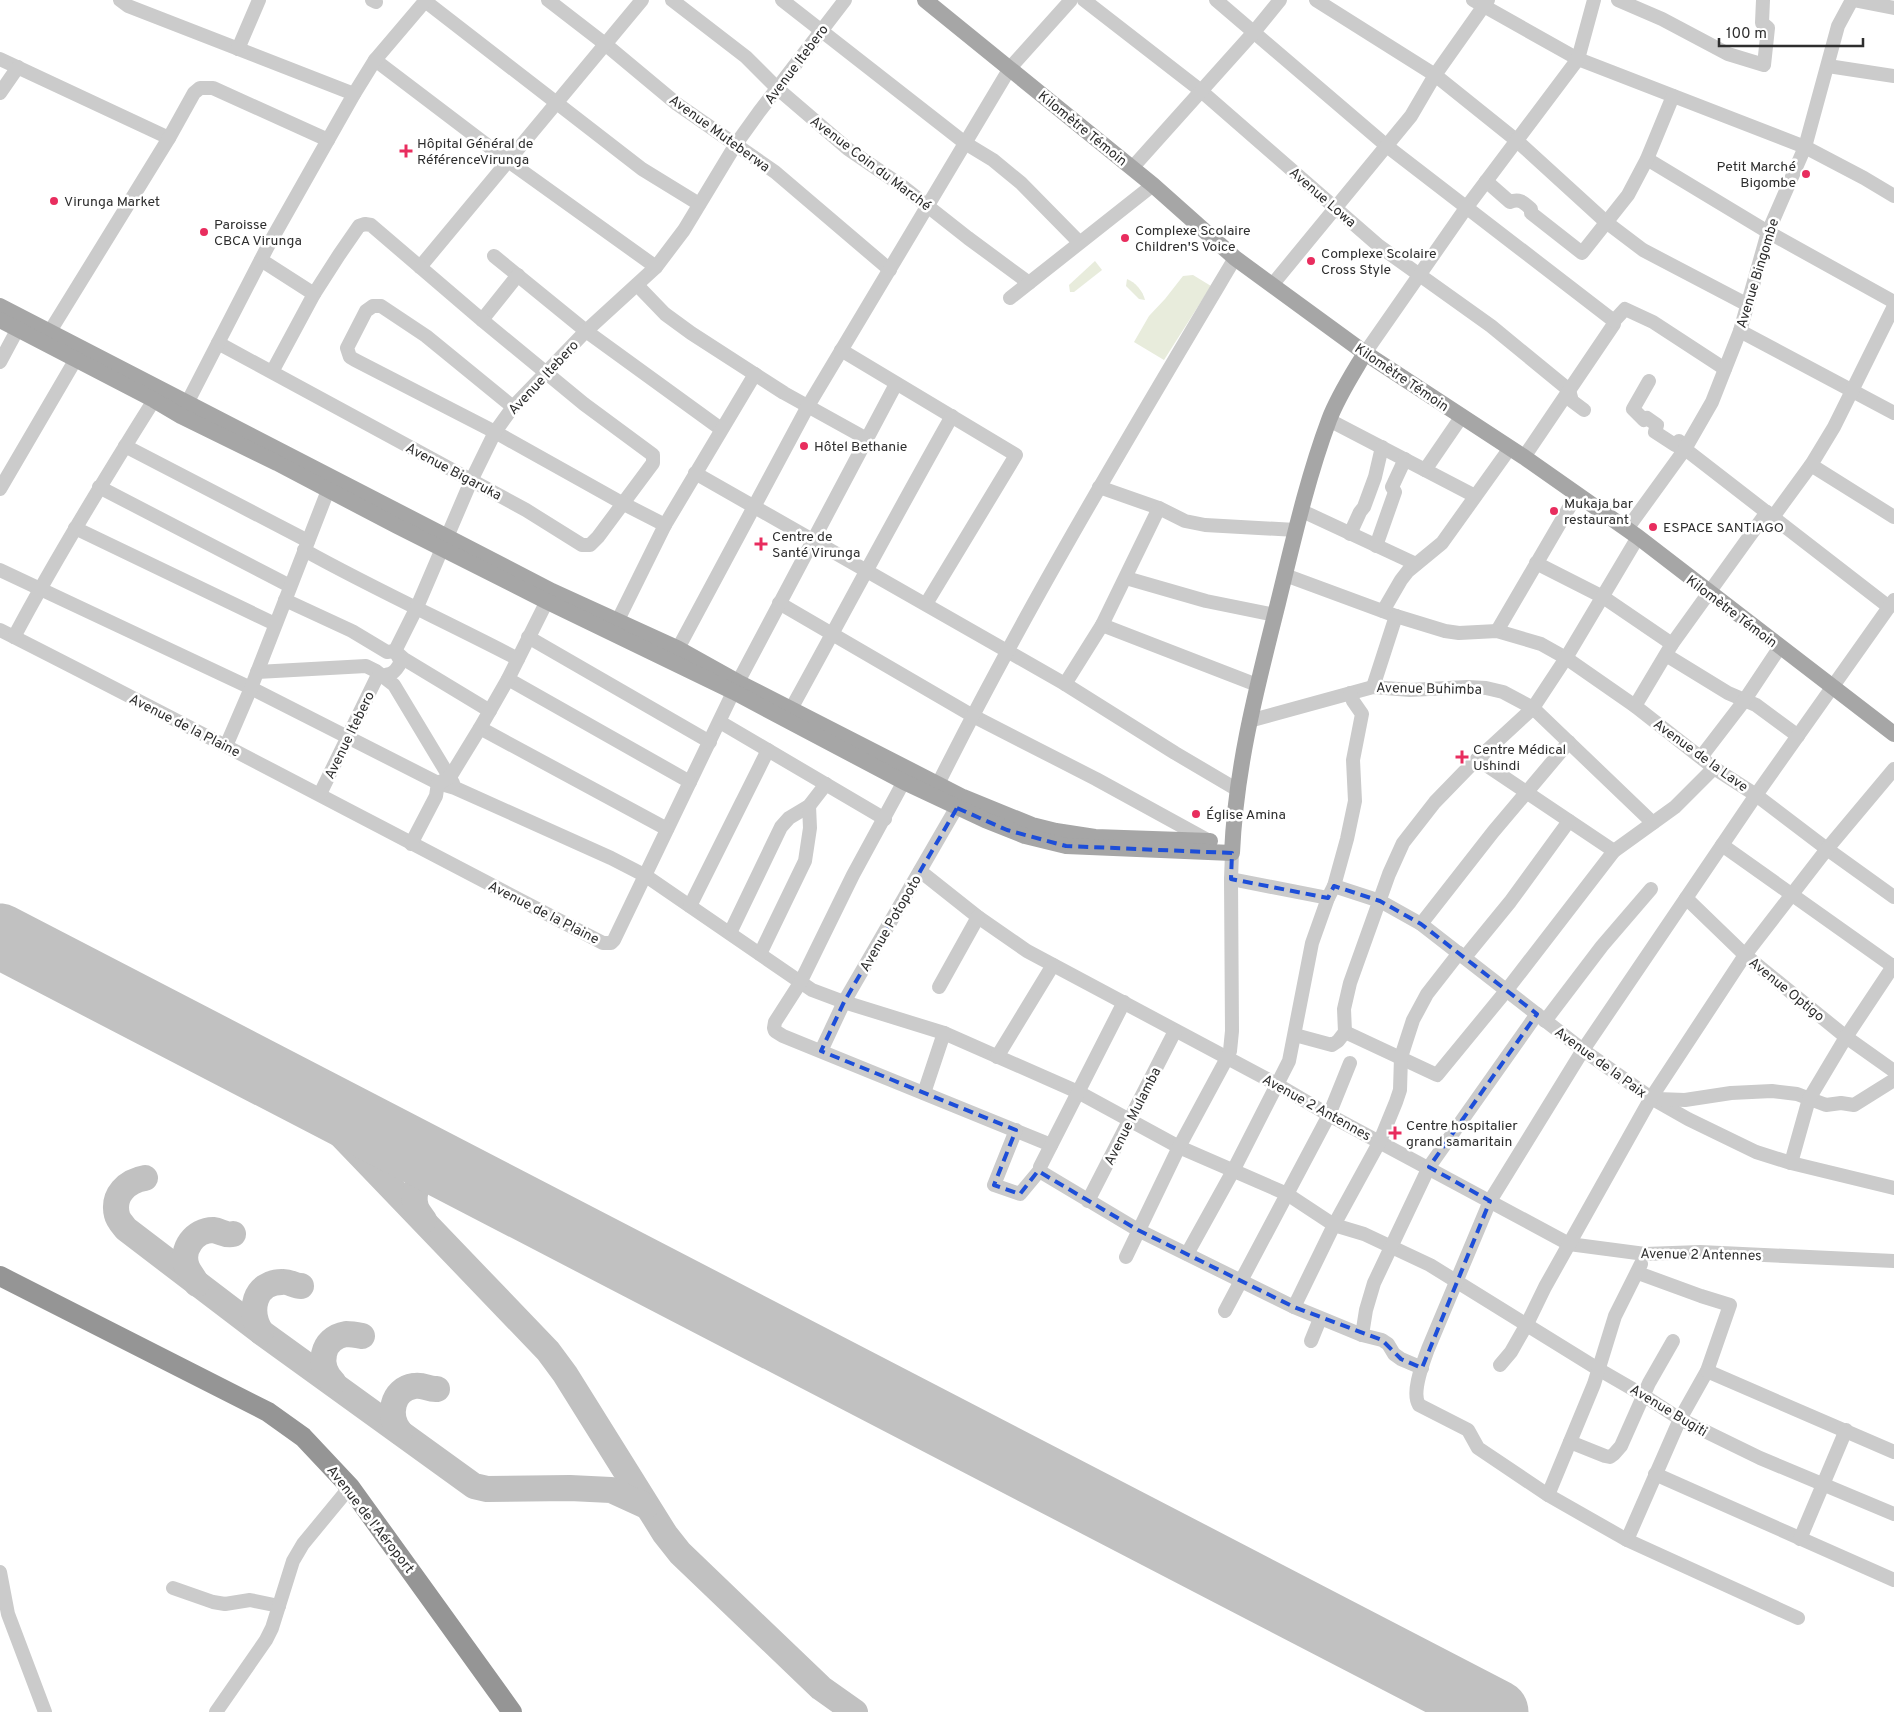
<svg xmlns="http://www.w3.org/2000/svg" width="1894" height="1712" font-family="Overpass,sans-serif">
<rect width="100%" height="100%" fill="#fff"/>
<g fill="#e8ecdc">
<polygon points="1095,261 1102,270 1074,292 1070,292 1069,285"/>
<polygon points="1193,275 1211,286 1164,360 1134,342 1149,316 1165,299 1183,276"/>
<path d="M1127,279C1135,282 1143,291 1145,300L1139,299L1126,286Z"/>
</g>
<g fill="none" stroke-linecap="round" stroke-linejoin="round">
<g stroke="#c1c1c1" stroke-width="26">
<polyline points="291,1087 311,1104 548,1351 565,1374 665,1534 680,1553 821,1688 855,1712"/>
<path d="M145,1178C127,1181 112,1195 117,1215C118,1220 123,1225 126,1229L261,1332L474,1486L487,1489L570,1488L611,1490L646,1506"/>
<path d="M424,1220C421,1216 417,1211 416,1207C411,1192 421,1173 437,1170C442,1170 448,1171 453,1171"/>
<path d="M197,1284C194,1278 189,1272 187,1267C180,1249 195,1230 213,1230C221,1231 225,1236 233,1234"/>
<path d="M261,1332C248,1311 254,1282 282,1282C289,1281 294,1286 301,1286"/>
<path d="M333,1382C317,1366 321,1338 346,1334C351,1334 357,1335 362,1336"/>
<path d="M400,1432C387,1416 392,1389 414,1386C423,1384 429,1390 437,1389"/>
</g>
<polyline stroke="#c1c1c1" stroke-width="65" points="0,936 1496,1712"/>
<g stroke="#cbcbcb" stroke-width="14">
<polyline points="120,0 128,6 354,94"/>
<polyline points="372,0 376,2"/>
<polyline points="548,0 605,44 677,104 775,172 890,270"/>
<polyline points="672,0 746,57 778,89 848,149 902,186 968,238 1029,283"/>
<polyline points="782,0 965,143 993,160 1021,183 1079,242"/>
<polyline points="1084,0 1200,90 1379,246 1491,326 1569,390 1572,401 1584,410"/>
<polyline points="1216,0 1388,147 1614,321 1614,324 1524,457"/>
<polyline points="1316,0 1435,75 1516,140 1606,222 1643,250 1746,304"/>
<polyline points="1473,0 1578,59 1805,147 1864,178 1894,196"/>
<polyline points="1618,0 1662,19 1728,54 1764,65 1768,28 1762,23 1763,0"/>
<polyline points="1853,0 1894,8"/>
<polyline points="425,1 642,169 699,204"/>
<polyline points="238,49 259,0"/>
<polyline points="0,59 169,138"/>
<polyline points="375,60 508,161 656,267"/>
<polyline points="1828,66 1894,76"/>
<polyline points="0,93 18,67"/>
<polyline points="1647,159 1768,232 1894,302"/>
<polyline points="1132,168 1254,32 1280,0"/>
<path d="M1486,181L1510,202C1520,198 1524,203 1531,209V213L1582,253L1628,195L1647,159L1673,96"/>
<polyline points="494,256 586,331 721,429"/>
<polyline points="261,260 314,294"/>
<polyline points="420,267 642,0"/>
<polyline points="637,285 665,314 691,333 784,393 867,439"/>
<polyline points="1272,285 1411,116 1435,75 1488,0"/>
<polyline points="1010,298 1153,185"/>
<polyline points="482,320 518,275"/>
<polyline points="1614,321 1625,309 1653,322 1725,369"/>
<polyline points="1740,331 1894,413"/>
<polyline points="44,341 169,138 194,93 200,88 213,88 328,140"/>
<polyline points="218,343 526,510 582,545 590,545 598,537 653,463 653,455 584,404 482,320 371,225 365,224 359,226 339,255 314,294 272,372"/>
<polyline points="841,350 1016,455 926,604"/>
<polyline points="1365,353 1466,208 1578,59 1594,0"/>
<polyline points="0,362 22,321"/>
<polyline points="1649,381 1633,409 1644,420 1647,418 1657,425 1655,432 1675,445 1679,441 1685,449 1889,607"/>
<polyline points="513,407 426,336 381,306 373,306 366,311 347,348 350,357 355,360 495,432 622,503 665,525"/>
<polyline points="183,411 268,246 354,94 375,60 426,0"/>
<polyline points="1329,420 1475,496"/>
<polyline points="125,446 308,541"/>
<polyline points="1811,465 1894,517"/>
<polyline points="1425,470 1462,416"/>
<polyline points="695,473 1065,684 1175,753 1236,789"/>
<polyline points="99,487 290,586"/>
<polyline points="1099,487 1159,508 1185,521 1205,525 1296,530"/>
<polyline points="0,489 80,352"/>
<polyline points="1302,511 1416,564"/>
<polyline points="1773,517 1811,465 1834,427 1894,306"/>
<polyline points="75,528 275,624"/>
<polyline points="1627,529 1685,449 1712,402 1740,331 1768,232 1805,147 1838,26 1852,0"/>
<polyline points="1350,534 1360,512 1364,507 1375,477 1382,447"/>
<polyline points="1376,546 1395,492 1392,487 1405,459"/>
<path d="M304,550C374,589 447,622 518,659"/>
<polyline points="1536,563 1603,597 1672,644"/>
<polyline points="0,570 251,688 438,783 455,788 611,858 646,876 812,990 844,1002 944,1033 1078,1092 1179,1147 1287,1194 1334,1225 1364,1234 1430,1265 1598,1369 1643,1395 1680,1419 1760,1458 1894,1514"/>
<polyline points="1285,575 1396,616 1445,631 1459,633 1497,631 1541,644 1566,658 1635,706 1714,768 1756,795 1827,849 1894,897"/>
<polyline points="1126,578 1206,601 1275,615"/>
<polyline points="285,600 352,631 387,652 395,651 404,659 490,711"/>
<polyline points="779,603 973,716 1096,779 1209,841"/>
<polyline points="1383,611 1401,580 1408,571 1442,543 1510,448"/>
<polyline points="618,620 665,525 755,374"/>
<polyline points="1102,625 1257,685"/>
<path d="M0,630C202,732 402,839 603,943H611L614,940L738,682L896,384"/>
<polyline points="1497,631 1577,494"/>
<path d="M14,637C57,556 105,478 154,400L157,390"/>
<polyline points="528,637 710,742"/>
<polyline points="1666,655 1728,693 1756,705 1798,736"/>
<polyline points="674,656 808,406 1010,68 1071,0"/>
<polyline points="257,672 366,666 376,671 394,685 453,783"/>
<polyline points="508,679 690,782"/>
<polyline points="1065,684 1102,625 1159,508"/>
<polyline points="1373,687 1396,616"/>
<polyline points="1635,706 1672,644 1767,512"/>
<path d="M791,709C845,611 897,513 952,416"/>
<polyline points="1249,721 1373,687 1410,690 1467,687 1486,688 1503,692 1533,708 1653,823"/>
<polyline points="720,722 885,819"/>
<polyline points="480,728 667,829"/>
<polyline points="226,746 251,688 332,480"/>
<polyline points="1701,757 1744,701 1780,647"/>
<polyline points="1477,759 1614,851"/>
<polyline points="909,772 853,875 800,983 775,1022 774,1028 775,1031 783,1036 1051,1145"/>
<path d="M938,784C1028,604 1132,431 1235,258"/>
<path d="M320,794L376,679C390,671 391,679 401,662L395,651L417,607L471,481L495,432L505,418L513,407L586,331L656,267L684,230L736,144L759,112L845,0"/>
<polyline points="411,844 436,796 438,783 450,777 480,728 508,679 551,593"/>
<polyline points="1722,845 1894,967"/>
<polyline points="920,871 978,917 1027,951 1278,1085 1329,1115 1569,1244 1645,1254 1700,1252 1894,1261"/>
<polyline points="1231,879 1328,898"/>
<polyline points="1334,886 1380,901 1421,924 1583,1050 1651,1098 1688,1119 1756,1152 1791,1163 1894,1188"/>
<polyline points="1686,898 1745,955 1846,1037 1894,1071"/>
<polyline points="690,906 768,750"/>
<polyline points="1421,924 1493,832 1569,742"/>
<polyline points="730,933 781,827 789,818 809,806 826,784"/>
<polyline points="760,954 805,861 810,828 809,806"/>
<polyline points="1465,957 1510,902 1569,821"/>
<polyline points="939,987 978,917"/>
<polyline points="1124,1002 1040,1167 1041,1172 1138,1230 1294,1307 1362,1335 1382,1340 1388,1344 1394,1354 1401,1359 1422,1368"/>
<polyline points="1545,1021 1602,946 1651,889"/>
<polyline points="1345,1032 1437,1075 1506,991 1614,851 1675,807 1714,768"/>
<polyline points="1295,1035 1332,1045 1338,1041 1345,1032 1344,1009 1350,983 1389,874 1403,843 1435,802 1468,768 1533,708 1566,658 1638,537"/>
<polyline points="821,1051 844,1002 962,798"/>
<polyline points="997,1057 1053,965"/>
<polyline points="924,1093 944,1033"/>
<polyline points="1657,1099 1685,1100 1731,1093 1772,1091 1797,1094 1826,1105 1841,1103 1854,1105 1894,1080"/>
<polyline points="1016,1130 994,1185 1020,1194 1040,1170"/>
<polyline points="1791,1163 1809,1099 1846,1037 1894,965"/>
<polyline points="1088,1201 1175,1031"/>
<polyline points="1187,1254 1233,1171 1289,1061 1312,943 1328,898 1334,886 1347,839 1355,801 1353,760 1362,714 1353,701 1350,693"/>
<polyline points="1126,1257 1179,1147 1227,1058 1230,1051 1232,1031 1231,879 1232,853"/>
<polyline points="1638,1273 1701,1296 1730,1305 1707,1371 1680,1419 1627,1540 1798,1618"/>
<polyline points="1294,1307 1334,1225 1380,1141 1396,1102 1400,1090 1401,1057 1413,1020 1427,994 1459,953"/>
<polyline points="1225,1311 1329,1115 1350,1063"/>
<polyline points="1362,1335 1366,1310 1374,1283 1429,1167 1537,1014"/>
<polyline points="1311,1341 1320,1319"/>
<polyline points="1500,1365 1511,1352 1527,1324 1545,1287 1651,1098 1745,955 1827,849 1894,769"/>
<polyline points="1707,1371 1894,1452"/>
<polyline points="1570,1442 1605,1456 1610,1457 1614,1454 1621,1446 1649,1383 1673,1341"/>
<polyline points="1655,1474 1894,1580"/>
<path d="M1548,1495L1478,1448L1468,1430L1419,1405C1411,1392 1423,1363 1428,1349L1490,1201L1583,1050L1756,795L1894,600"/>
<polyline points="1800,1539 1846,1430"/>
<polyline points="1627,1540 1548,1495 1594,1384 1615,1316 1641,1264"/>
<polyline points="0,1572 8,1614 45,1712"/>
<polyline points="173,1588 213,1602 225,1604 250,1600 279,1606"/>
<polyline points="216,1712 266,1640 272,1628 293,1561 303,1544 350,1487"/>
</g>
<g stroke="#a6a6a6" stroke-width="16">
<polyline points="925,0 1153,185 1235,258 1365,353 1524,457 1638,537 1894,734"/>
<polyline points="0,306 552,591 677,648 738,682 963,797 1032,825 1056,831 1095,837 1210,841"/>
<path d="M0,320L154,400L181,416L277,463L397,526L546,601L734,692L904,782L985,820L1025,836L1066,846L1232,853C1236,765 1257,687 1278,603C1293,542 1307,479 1329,420C1338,396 1352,375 1365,353"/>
</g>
<polyline stroke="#959595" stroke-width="20" points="0,1276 268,1412 303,1437 350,1487 512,1712"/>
</g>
<path fill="none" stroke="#1d4ed8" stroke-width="4" stroke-dasharray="10 6" stroke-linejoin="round" d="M957,808L1007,830L1066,846L1232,853L1231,879L1328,898L1334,886L1380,901L1421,924L1537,1014L1429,1167L1490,1201L1422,1368L1401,1359L1382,1340L1294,1307L1138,1230L1038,1171L1020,1194L994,1185L1016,1130L821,1051L844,1002Z"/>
<g fill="#e82d5e" stroke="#fff" stroke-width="2">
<path d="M403.5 143.5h5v5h5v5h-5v5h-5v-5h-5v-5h5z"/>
<circle cx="1806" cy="174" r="5"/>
<circle cx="54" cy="201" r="5"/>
<circle cx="204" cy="232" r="5"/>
<circle cx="1125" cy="238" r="5"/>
<circle cx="1311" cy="261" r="5"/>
<circle cx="804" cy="446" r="5"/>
<circle cx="1554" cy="511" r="5"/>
<circle cx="1653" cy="527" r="5"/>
<path d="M758.5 536.5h5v5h5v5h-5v5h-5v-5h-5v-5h5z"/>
<path d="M1459.5 749.5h5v5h5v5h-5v5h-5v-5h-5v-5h5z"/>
<circle cx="1196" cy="814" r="5"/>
<path d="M1392.5 1125.5h5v5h5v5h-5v5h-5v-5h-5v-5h5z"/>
</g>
<g text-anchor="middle" stroke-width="5" stroke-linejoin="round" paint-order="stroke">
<g font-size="14" fill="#2e2e2e" stroke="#fff">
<text transform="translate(796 64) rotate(-53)" y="5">Avenue Itebero</text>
<text transform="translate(1083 128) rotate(39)" y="5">Kilomètre Témoin</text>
<text transform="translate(720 133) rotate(36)" y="5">Avenue Muteberwa</text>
<text transform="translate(871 163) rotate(37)" y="5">Avenue Coin du Marché</text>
<text transform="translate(1323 197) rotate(41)" y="5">Avenue Lowa</text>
<text transform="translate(1757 273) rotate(-73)" y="5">Avenue Bingombe</text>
<text transform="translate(543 377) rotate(-47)" y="5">Avenue Itebero</text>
<text transform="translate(1402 377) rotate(34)" y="5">Kilomètre Témoin</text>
<text transform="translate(454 471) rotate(28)" y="5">Avenue Bigaruka</text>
<text transform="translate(1732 611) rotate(37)" y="5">Kilomètre Témoin</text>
<text transform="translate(1429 688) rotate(1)" y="5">Avenue Buhimba</text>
<text transform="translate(185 725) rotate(27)" y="5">Avenue de la Plaine</text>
<text transform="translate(349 735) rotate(-64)" y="5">Avenue Itebero</text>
<text transform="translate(1701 755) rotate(36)" y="5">Avenue de la Lave</text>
<text transform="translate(544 912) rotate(27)" y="5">Avenue de la Plaine</text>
<text transform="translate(890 923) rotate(-60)" y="5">Avenue Potopoto</text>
<text transform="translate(1787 989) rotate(39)" y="5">Avenue Optigo</text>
<text transform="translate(1601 1062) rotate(36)" y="5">Avenue de la Paix</text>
<text transform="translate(1317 1107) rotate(29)" y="5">Avenue 2 Antennes</text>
<text transform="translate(1132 1116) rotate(-63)" y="5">Avenue Mulamba</text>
<text transform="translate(1701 1254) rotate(1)" y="5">Avenue 2 Antennes</text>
<text transform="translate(1669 1410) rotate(31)" y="5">Avenue Bugiti</text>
<text transform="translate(371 1519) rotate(52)" y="5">Avenue de l'Aéroport</text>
</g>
<g font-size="14" fill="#2e2e2e" stroke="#fff" text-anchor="start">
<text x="417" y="148">Hôpital Général de<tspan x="417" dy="16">RéférenceVirunga</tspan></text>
<text x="1796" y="171" text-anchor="end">Petit Marché<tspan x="1796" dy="16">Bigombe</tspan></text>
<text x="64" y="206">Virunga Market</text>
<text x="214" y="229">Paroisse<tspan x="214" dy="16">CBCA Virunga</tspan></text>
<text x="1135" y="235">Complexe Scolaire<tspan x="1135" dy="16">Children'S Voice</tspan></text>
<text x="1321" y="258">Complexe Scolaire<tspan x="1321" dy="16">Cross Style</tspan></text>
<text x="814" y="451">Hôtel Bethanie</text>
<text x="1564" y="508">Mukaja bar<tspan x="1564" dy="16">restaurant</tspan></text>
<text x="1663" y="532">ESPACE SANTIAGO</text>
<text x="772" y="541">Centre de<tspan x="772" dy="16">Santé Virunga</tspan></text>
<text x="1473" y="754">Centre Médical<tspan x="1473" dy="16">Ushindi</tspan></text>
<text x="1206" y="819">Église Amina</text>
<text x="1406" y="1130">Centre hospitalier<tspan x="1406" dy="16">grand samaritain</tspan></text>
</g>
</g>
<path d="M1719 38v8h144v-8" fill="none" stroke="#2e2e2e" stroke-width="2.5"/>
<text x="1726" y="38" font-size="15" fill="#2e2e2e" stroke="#ffffff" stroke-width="4" paint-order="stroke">100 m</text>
</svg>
